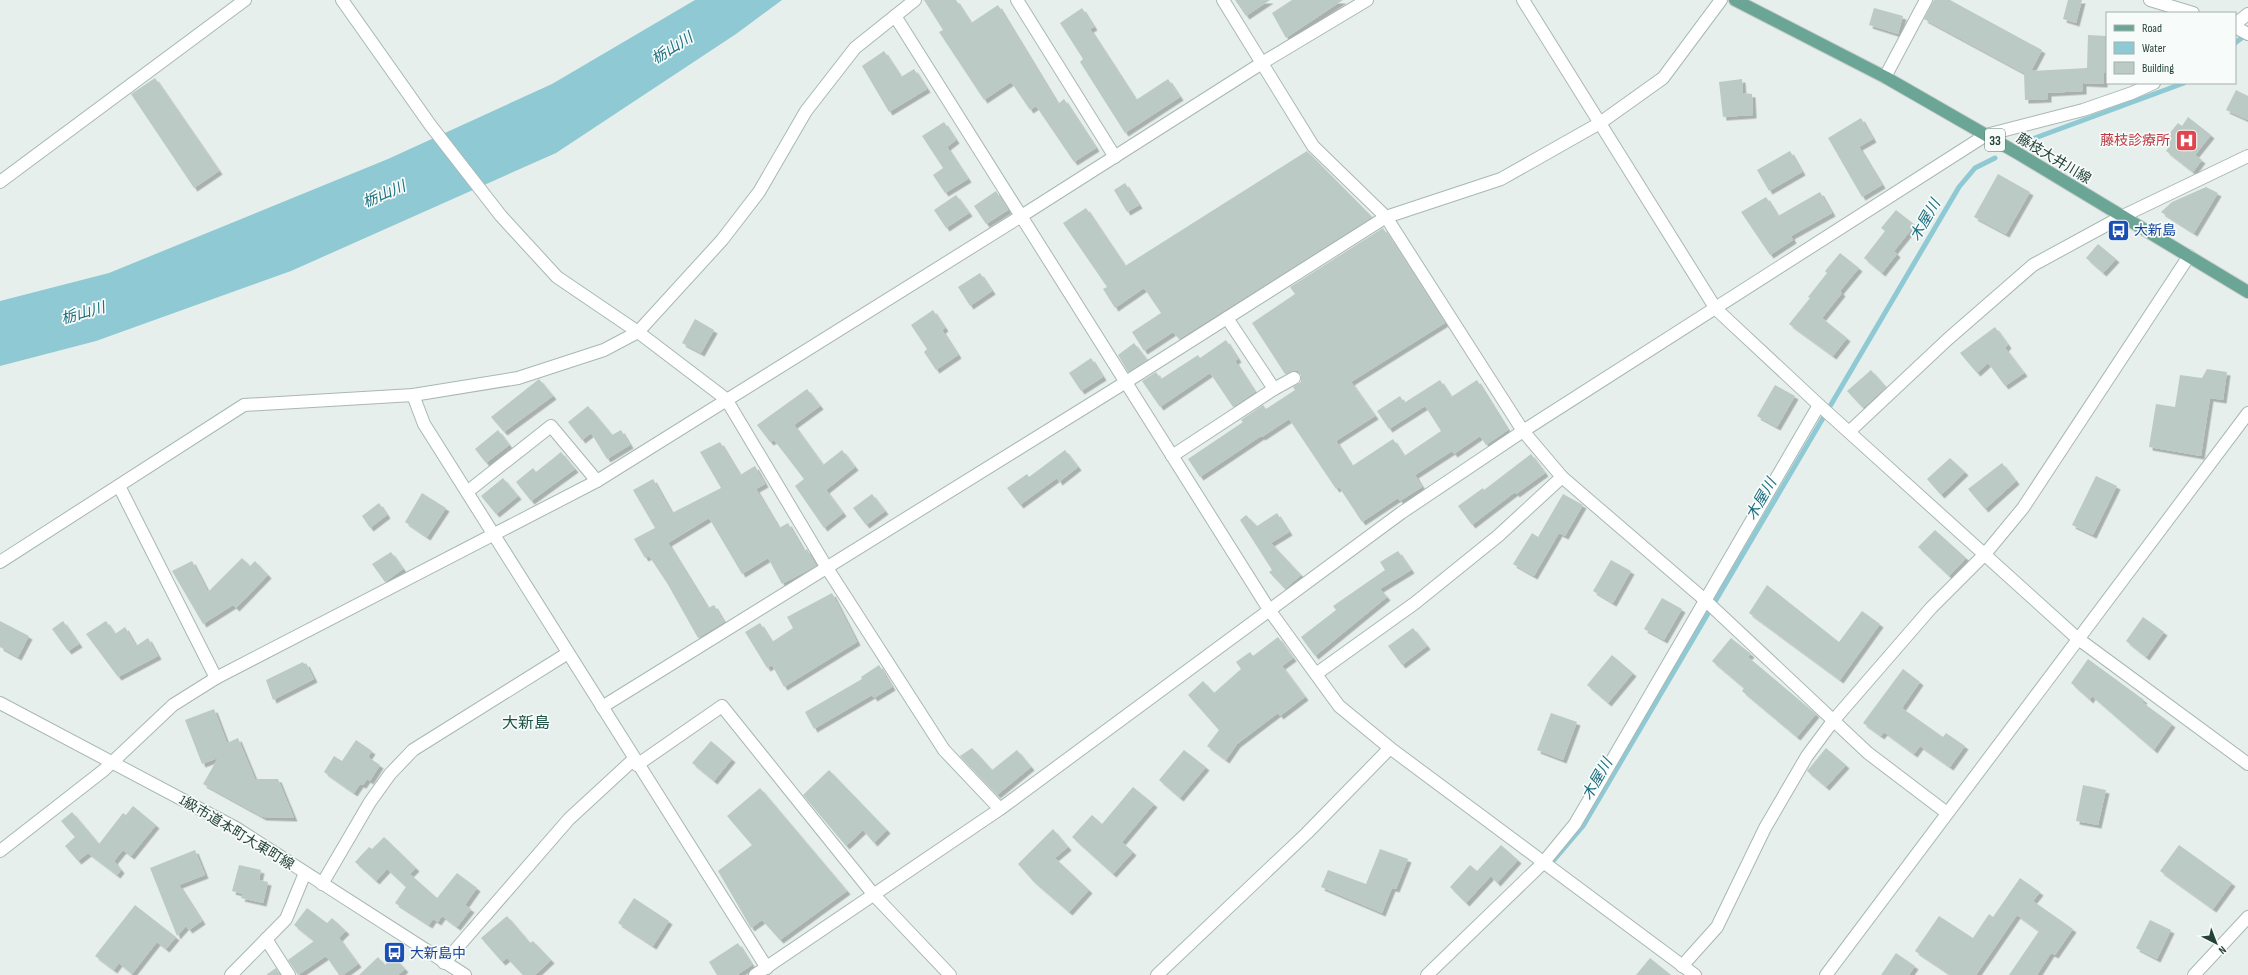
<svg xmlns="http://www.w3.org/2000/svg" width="2248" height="975" font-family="'Sofia Sans Condensed','Noto Sans JP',sans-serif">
<defs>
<filter id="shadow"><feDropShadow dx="3.5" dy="3.5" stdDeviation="0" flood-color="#0004"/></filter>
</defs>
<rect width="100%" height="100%" fill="#e6efeb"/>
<polygon fill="#8ec9d4" points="695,0 782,0 736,34 556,153 291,271 96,341 0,366 0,301 109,273 388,159 552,84"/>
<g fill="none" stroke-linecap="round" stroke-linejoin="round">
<g stroke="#8ec9d4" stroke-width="5">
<polyline points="2235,43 2247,34"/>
<polyline points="2035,138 2184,83"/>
<polyline points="1554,860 1583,826 1959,187 1975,168 1995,158"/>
</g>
</g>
<g fill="#bbcac4" filter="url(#shadow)">
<polygon points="924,0 956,0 971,23 998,5 1058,104 1064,99 1096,148 1074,162 1036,106 1030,110 1011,82 984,100 939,32 943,30"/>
<polygon points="1235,0 1270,0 1246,16"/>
<polygon points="1292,0 1343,0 1286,38 1272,13"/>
<polygon points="1934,0 1950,0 2042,50 2031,71 2087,68 2088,35 2107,36 2107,73 2104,73 2104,84 2083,83 2083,91 2048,93 2048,99 2025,100 2024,73 1924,19"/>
<polygon points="2068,0 2082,0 2076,23 2063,19"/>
<polygon points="1082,8 1094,27 1090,29 1136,100 1168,79 1180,97 1125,133 1080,62 1083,59 1060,23"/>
<polygon points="1874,8 1903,16 1898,34 1869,25"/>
<polygon points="884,51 901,77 914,69 927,89 889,112 862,66"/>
<polygon points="155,78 219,171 194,188 131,94"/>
<polygon points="1742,79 1743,93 1752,94 1753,115 1723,117 1719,82"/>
<polygon points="2236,90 2248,96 2248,120 2226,110"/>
<polygon points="2188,117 2211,135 2195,155 2202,160 2193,172 2166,151 2170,145 2164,140 2178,123 2182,126"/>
<polygon points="1861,118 1873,139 1859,147 1882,185 1862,197 1828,138"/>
<polygon points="944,122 956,140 947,147 968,179 945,193 933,175 943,168 922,136"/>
<polygon points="1307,151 1372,217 1179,339 1173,332 1144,351 1132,332 1161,313 1144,288 1115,308 1103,289 1107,287 1063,223 1086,208 1125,266"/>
<polygon points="1790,151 1802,172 1769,191 1757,170"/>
<polygon points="1998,174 2030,192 2006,234 1974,217"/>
<polygon points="1125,183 1139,205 1127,212 1114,190"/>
<polygon points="2206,187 2218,193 2194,233 2161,212 2172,202"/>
<polygon points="996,191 1008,210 986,224 974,206"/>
<polygon points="1820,192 1832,213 1791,236 1793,240 1770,255 1741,212 1766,197 1778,216"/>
<polygon points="956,195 969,213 946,228 934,210"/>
<polygon points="1896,210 1915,225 1894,251 1897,254 1882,273 1864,258 1885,231 1881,228"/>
<polygon points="1383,228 1445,323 1351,382 1375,416 1336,441 1352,466 1393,439 1404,456 1441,431 1425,406 1389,429 1377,411 1400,396 1404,403 1440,380 1451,397 1477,380 1508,430 1486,445 1480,436 1454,454 1452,451 1415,475 1422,487 1400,501 1398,498 1362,522 1339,487 1336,489 1289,419 1262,437 1261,436 1200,477 1188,459 1243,422 1241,420 1263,405 1266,409 1295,390 1293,387 1301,382 1301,375 1298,371 1294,371 1285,374 1252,323 1295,294 1290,287"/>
<polygon points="2098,244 2116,259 2103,273 2086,258"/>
<polygon points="1840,253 1859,268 1840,291 1842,293 1822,318 1847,338 1833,356 1789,324 1810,298 1808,297 1827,273 1825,271"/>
<polygon points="980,273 992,291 970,306 958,287"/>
<polygon points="933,310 945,328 942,330 958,355 936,370 924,352 927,349 911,325"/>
<polygon points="695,319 714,330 701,353 682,343"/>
<polygon points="1995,327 2008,345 2005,348 2024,373 2005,386 1988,363 1977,373 1960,353"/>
<polygon points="1226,340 1238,359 1235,361 1255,392 1233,407 1210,373 1160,407 1142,381 1156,372 1161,379 1198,355 1200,358"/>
<polygon points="1134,343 1147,360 1128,372 1118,355"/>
<polygon points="1091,358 1103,377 1081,391 1069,373"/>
<polygon points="2207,369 2227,372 2223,400 2210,398 2201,456 2149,447 2156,404 2175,407 2180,375 2202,378"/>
<polygon points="1871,370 1886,387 1863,408 1847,391"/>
<polygon points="539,379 553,396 504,432 491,417"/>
<polygon points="1775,385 1795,396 1777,427 1757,416"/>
<polygon points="807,389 820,406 794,425 823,465 842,450 855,467 826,490 843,513 824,528 795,486 804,479 774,440 770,442 757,425"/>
<polygon points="588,406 612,435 621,430 630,445 607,459 591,433 582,440 568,422"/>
<polygon points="498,430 509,445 486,463 475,449"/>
<polygon points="720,442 740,475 755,466 765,484 756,489 779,528 788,523 804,551 807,549 816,566 782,584 768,558 742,574 709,518 668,543 708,608 714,605 724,622 698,638 667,583 649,556 645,558 634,539 655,528 633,490 653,479 672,513 721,488 700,452"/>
<polygon points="1065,450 1078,467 1059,482 1057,478 1020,505 1007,488 1027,474 1029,477"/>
<polygon points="561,452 575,469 531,501 516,482 533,468 536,472"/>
<polygon points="1531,454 1545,473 1516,494 1515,492 1472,525 1458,506 1483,488 1484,490"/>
<polygon points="1950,458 1965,472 1941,495 1927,479"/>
<polygon points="2002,463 2016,481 1985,509 1968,489"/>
<polygon points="2096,476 2117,486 2093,535 2072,525"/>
<polygon points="503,478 518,496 496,514 481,496"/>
<polygon points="422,493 446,508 427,537 405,522"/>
<polygon points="872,494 885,511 866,525 853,508"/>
<polygon points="1563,494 1583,505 1565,536 1559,533 1534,576 1513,564 1532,533 1538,537"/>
<polygon points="379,503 387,515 370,528 362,516"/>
<polygon points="1277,513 1289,532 1271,543 1301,575 1285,589 1269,572 1272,570 1240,520 1246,515 1257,526"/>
<polygon points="1935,530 1966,558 1949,576 1918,547"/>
<polygon points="1398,551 1411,570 1380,589 1387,597 1315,656 1301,637 1336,610 1333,606 1385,570 1380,562"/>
<polygon points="391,552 403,569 385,582 372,564"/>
<polygon points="242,558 250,566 255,561 268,575 236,608 233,605 203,624 172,571 192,561 208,592"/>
<polygon points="1611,560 1631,571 1613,603 1593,591"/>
<polygon points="1767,585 1839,642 1862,611 1880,624 1840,680 1749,613"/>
<polygon points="832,593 857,642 784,687 772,665 767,668 745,632 760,623 772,642 793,628 787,617"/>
<polygon points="1662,598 1682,609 1664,640 1644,629"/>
<polygon points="2143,617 2164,632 2146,657 2126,641"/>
<polygon points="0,621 29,636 18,657 0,647"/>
<polygon points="63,621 79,644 68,651 52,629"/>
<polygon points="106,621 115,634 125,627 136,646 148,638 158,656 118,677 86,634"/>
<polygon points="1413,628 1427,646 1402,665 1388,646"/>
<polygon points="1278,637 1293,658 1282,666 1305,697 1280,716 1278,713 1237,744 1226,760 1207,746 1219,730 1188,695 1203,681 1214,693 1241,669 1236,662 1250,652 1253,656"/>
<polygon points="1731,638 1751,654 1748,657 1816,714 1797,737 1742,691 1744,688 1712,661"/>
<polygon points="1612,655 1633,673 1608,703 1587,685"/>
<polygon points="2088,659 2144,700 2142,702 2172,724 2154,750 2092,696 2090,700 2071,683"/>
<polygon points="303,662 304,664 306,663 314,679 273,700 266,680"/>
<polygon points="879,665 892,687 874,698 872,695 814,729 805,712 862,679 861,677"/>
<polygon points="1903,669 1920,682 1902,708 1943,737 1946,733 1965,746 1950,767 1920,746 1914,754 1884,732 1881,736 1863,723"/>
<polygon points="214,709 227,743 238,738 255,779 278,779 294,818 263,817 203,784 218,758 202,764 185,720"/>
<polygon points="1551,713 1577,722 1563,760 1537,750"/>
<polygon points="356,740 372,751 368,757 380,765 370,781 367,779 363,785 360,784 354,793 324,772 334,756 342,761"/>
<polygon points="711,741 732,759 714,781 692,763"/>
<polygon points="972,748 992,770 1017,750 1031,767 997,795 960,756"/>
<polygon points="1826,748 1846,765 1826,787 1807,771"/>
<polygon points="1184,750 1206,767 1180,798 1159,780"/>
<polygon points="829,770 887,830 874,843 863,830 846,846 803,795"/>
<polygon points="2083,785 2106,790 2098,825 2076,821"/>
<polygon points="1133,787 1154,804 1122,842 1133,852 1113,874 1072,837 1092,815 1102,824"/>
<polygon points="760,788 847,891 780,940 762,920 751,928 718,871 752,845 727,816"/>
<polygon points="133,806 156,825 131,856 123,850 114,861 121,870 117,875 88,853 78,861 65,846 75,837 61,821 72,812 99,844 123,813 126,815"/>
<polygon points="1053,829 1068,847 1055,858 1089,890 1069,912 1033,881 1018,864"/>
<polygon points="384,837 416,868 410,874 437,898 457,873 477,888 465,905 471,909 457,927 442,916 438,922 433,919 429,925 395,903 406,887 387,869 376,881 355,862 369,847 372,849"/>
<polygon points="1501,845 1518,860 1497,883 1491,876 1466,903 1450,887 1470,865 1477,871"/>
<polygon points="2179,845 2232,883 2213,909 2160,871"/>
<polygon points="1380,849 1408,859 1396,889 1392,888 1382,913 1321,887 1328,870 1366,884"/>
<polygon points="195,850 205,875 179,885 202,921 189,930 186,926 177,936 150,868"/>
<polygon points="239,865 261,870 259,880 268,882 263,903 241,898 243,894 232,891"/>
<polygon points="2020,878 2040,892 2033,901 2073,929 2055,955 2051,953 2037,975 2009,975 2039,931 2017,915 1976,975 1951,975 1915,951 1939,916 1973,938 1989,914 1993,917"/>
<polygon points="634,898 669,921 653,946 618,923"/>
<polygon points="135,905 176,937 166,949 157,942 132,974 119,963 114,970 95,956"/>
<polygon points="307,908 327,923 332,918 346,931 339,938 358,964 343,975 339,975 326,956 298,975 288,960 314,941 294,925"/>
<polygon points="507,916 530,943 533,941 551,960 535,975 523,975 507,958 502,962 481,938"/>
<polygon points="2150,920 2171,930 2157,959 2136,948"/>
<polygon points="738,943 752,965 737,975 717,975 709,962"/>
<polygon points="1896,953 1915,966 1909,975 1881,975"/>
<polygon points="378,957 385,965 394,957 405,969 398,975 359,975"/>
<polygon points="1650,958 1671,975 1636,975"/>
<polygon points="276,968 280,975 266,975"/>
</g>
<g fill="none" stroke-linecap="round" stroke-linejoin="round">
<defs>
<g id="minor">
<polyline points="342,0 431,126 501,216 557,277 638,332 726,399 827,568 944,750 1000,809"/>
<polyline points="1017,0 1115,157"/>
<polyline points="1223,0 1313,146 1386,217 1523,431 1562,477 1705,600 1868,753 1947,813"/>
<polyline points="1523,0 1716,309 1819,405 2077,638 2248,764"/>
<polyline points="2150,0 2193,13"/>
<polyline points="895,16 1270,611 1339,706 1390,748 1695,975"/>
<polyline points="2235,24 2248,14"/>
<polyline points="2235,27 2248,34"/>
<polyline points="1885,77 1926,0"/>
<polyline points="0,182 245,0"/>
<polyline points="1227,318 1274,389"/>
<polyline points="413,395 424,424 767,968"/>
<polyline points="1850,431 1948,339 2033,265 2123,216 2248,156"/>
<polyline points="1172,456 1274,389 1294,378"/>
<polyline points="119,486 216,678"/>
<polyline points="467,492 551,426 597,481"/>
<polyline points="0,562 244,405 413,395 518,378 604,350 638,332 722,240 759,192 806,111 855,48 915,0"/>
<polyline points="1316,674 1415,603 1498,536 1562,477"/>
<polyline points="602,707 1126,382 1386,217 1501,179 1600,123 1663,78 1721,0"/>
<polyline points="637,765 722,706 874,895 950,975"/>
<polyline points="0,851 104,770 173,705 216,678 597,481 1023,215 1262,63 1367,0"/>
<polyline points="322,884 370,802 390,774 413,750 568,653"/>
<polyline points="266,939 289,975"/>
<polyline points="444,963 569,819 634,759"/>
<polyline points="1682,966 1717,927 1765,828 1807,756 1833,721 1931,608 1985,554 2023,508 2189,256"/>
<polyline points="231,975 286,919 305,873"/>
<polyline points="755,975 1000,809 1401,513 1523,431 1986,135 2083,110 2132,93 2154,83"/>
<polyline points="1157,975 1307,833 1390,748"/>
<polyline points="1427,975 1543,863 1575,824 1819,405"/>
<polyline points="1826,975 2248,413"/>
</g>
<g id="tertiary">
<polyline points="0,703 236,828 465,975"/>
<polyline points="2194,975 2248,917"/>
</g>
<polyline id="primary" points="1735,0 1885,77 2019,154 2248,292"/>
</defs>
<use href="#minor" stroke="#a8b8b2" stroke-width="14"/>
<use href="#tertiary" stroke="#a8b8b2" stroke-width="14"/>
<use href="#primary" stroke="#c2cac8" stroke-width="14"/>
<use href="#minor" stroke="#fff" stroke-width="12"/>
<use href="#tertiary" stroke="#fff" stroke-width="12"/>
<use href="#primary" stroke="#6aa596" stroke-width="12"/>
</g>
<defs>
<symbol id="hospital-square" viewBox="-11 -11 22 22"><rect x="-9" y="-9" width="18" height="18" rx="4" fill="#e0444e" stroke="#f7fbf9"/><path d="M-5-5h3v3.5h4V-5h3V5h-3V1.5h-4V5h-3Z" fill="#fff"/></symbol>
<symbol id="bus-square" viewBox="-11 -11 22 22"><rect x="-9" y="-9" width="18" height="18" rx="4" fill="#1a4fb4" stroke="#f7fbf9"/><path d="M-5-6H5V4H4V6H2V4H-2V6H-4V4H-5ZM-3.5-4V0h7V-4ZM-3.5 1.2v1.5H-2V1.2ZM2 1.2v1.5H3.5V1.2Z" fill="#fff"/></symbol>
</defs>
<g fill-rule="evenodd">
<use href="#hospital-square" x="2174" y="128" width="25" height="25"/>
<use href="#bus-square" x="2106" y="218" width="25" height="25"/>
<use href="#bus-square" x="382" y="940" width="25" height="25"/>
</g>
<g text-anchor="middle" stroke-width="3.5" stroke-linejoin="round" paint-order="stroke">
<rect fill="#f7fbf9" stroke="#637a73" stroke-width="1" x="1985" y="129" width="20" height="22" rx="3"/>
<g font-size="13" font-weight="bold" fill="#24423a">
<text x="1995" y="145">33</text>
</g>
<g font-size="14" fill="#be3a42" stroke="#f7fbf9" text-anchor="end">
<text x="2170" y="145">藤枝診療所</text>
</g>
<g font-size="14" fill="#24423a" stroke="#f7fbf9">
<text transform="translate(2054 158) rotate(31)" y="5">藤枝大井川線</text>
<text transform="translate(237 832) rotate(31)" y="5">1級市道本町大東町線</text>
</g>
<g font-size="14" fill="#164399" stroke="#f7fbf9" text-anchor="start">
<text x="2134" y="235">大新島</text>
<text x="410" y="958">大新島中</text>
</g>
<g font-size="15" font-style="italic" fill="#1c6f80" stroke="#f7fbf9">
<text transform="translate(672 48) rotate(-32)" y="5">栃山川</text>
<text transform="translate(384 194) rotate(-23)" y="5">栃山川</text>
<text transform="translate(1925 220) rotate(-60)" y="5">木屋川</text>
<text transform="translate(83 313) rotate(-16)" y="5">栃山川</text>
<text transform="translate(1761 499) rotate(-60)" y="5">木屋川</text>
<text transform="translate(1597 779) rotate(-60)" y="5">木屋川</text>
</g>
<g font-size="16" fill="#1f5548" stroke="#f7fbf9">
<text x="526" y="728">大新島</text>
</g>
</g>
<rect x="2106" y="12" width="130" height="72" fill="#f7fbf9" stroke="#a3b1ad"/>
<rect x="2114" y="25" width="20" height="6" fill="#6aa596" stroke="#a3b1ad"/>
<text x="2142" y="32" font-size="12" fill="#24423a">Road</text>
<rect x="2114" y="42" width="20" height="12" fill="#8ec9d4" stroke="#a3b1ad"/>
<text x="2142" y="52" font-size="12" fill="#24423a">Water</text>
<rect x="2114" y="62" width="20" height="12" fill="#bbcac4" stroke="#a3b1ad"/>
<text x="2142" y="72" font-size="12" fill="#24423a">Building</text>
<g transform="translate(2216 943) rotate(138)" stroke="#f7fbf9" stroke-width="3" paint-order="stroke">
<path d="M0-3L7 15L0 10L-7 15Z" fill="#24423a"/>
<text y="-6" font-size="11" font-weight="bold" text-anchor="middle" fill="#24423a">N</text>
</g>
</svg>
